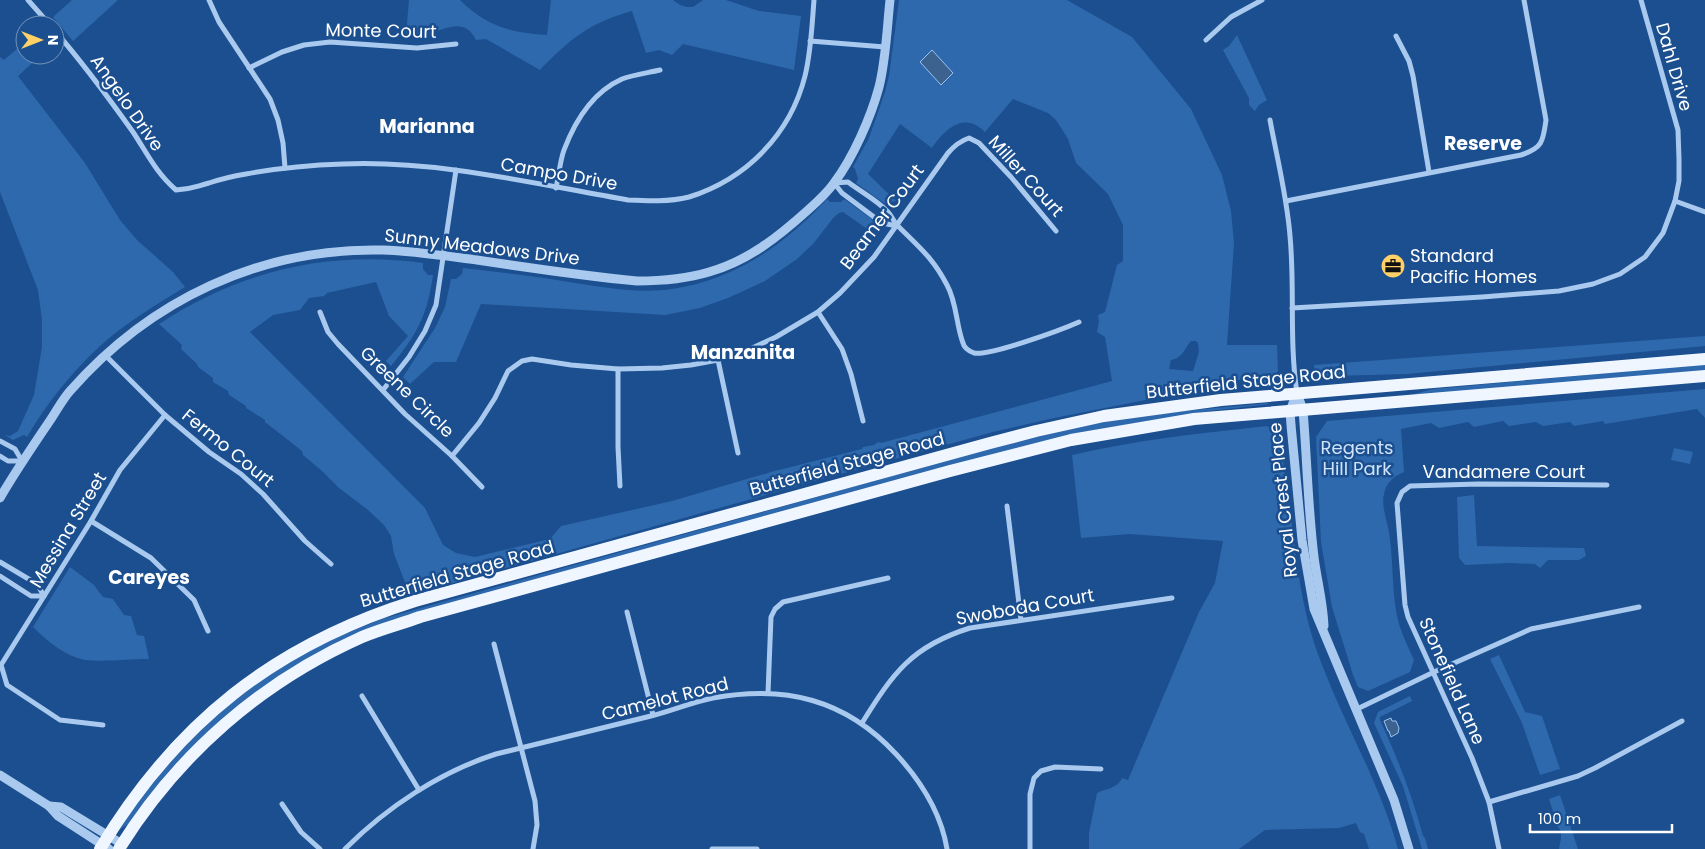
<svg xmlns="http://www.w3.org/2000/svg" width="1705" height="849" font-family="Poppins,sans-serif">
<rect width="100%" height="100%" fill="#1b4f8f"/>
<g fill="#2e69ad" fill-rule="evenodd">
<polygon points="72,0 118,0 73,41 53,17"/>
<path d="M409,0H460C486,26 511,33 547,35L551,0H673L680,5L687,7H693L703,0H726L759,11L801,16L794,70L683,44L672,55L659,50L646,53L632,11C589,23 570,39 540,70L486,39L476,40C464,16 446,30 426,34C419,35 413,35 406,35Z"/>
<path d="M899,0H1067L1132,37L1191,109L1222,175L1231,211L1234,243L1227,345H1277L1278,371L1268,383L1251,379L1224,381L1171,395L1054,418L993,432L808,483L410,595L394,554L391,536L384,525L368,510L339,488L322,471L303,455L302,451L265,422V420L246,408V406L229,395L228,391L213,382V378L198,367L197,364L181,349L182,345L159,324C239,271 328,250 423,263V269L428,275H433C427,317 417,334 391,366L386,361L408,336L389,316L376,282L327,293L324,296L309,298L300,310L273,315L250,332L425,508L443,545L456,553L475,557L550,539L561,526L672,501L771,472L862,449L863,447L874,445L878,442L881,443L1112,381L1105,337L1097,332L1099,322L1098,315L1105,312L1117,265L1123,261V225L1108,194L1076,163L1068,139L1056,120L1048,113L1013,99L985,132C964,111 945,129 932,148L900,124L868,174L896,201L890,202L888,206L856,183L858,179L855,169L853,167L869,138L885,92L889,76ZM1191,341H1196L1198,343L1199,352L1193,371L1169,369L1171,360C1183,358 1184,349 1191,341Z"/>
<polygon points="1237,35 1267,100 1259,105 1255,111 1249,105 1249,98 1223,50 1229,46"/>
<path d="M25,42V55H41L18,76L85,163L120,220L137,240L173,272L185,287C156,305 125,323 99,347C70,374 47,403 27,437L24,435L13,440L5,435L10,436L18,431L34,395L42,347V320L38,290L0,192V57L4,60Z"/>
<path d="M827,199L830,202H841L844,199L876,222L870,231L843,212L839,213L834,217L813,244L797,259L765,281L728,298L700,308L665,315L481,304L456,362H434L410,384L403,377L435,328L445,307L451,279H456L462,274L463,268C499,272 534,276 569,282C603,287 638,294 672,289C734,280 785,245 827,199Z"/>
<polygon points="1705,336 1705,346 1407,374 1331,376 1326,378 1315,371 1314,365"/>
<polygon points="1705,364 1705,370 1410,398 1406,396 1433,389"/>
<path d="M1705,389V418L1697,409L1605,424L1603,421L1574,426L1570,422L1543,426L1536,422L1509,426L1503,421L1474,427L1468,422L1439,428L1431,423L1401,429L1404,472C1394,476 1386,483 1384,494C1381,506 1387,520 1389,532C1394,562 1391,595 1399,624C1403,637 1409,649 1414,660L1410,672L1368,691L1358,687L1353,675L1332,607L1321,542L1316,437L1327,421Z"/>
<path d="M1267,403L1270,404L1210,411L1082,432L515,587L290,669L131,822L119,830L129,813L174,757L223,709L281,665L331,639L385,618L995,447C1031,438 1067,429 1103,422C1157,412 1212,409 1267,403Z"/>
<path d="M1267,426L1281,438C1283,464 1287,491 1291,517C1297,567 1303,616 1321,662C1345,726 1380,783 1398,849H1369L1364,834L1360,832L1356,823L1339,828L1265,830L1239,849H1089V833L1097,793C1107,788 1117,789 1122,778L1128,780L1199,612L1215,583L1223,541L1130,534L1081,538L1072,455C1136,440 1201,433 1267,426Z"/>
<polygon points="1674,448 1693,452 1690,464 1671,460"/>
<polygon points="1474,495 1477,546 1584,548 1586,556 1579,560 1548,560 1540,568 1535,564 1510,563 1465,565 1459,558 1457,497"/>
<path d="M70,567L94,585L103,597L113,599L124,615L131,616L137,635L144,636L149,659C130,659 103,662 85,660C65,656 47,641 33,627Z"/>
<polygon points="1499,655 1525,712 1542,716 1560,769 1540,775 1522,723 1490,659"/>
<path d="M1410,696L1412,701L1380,717V720C1398,759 1412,795 1423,836L1425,838L1428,849H1422L1403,786L1374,723L1378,712Z"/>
<polygon points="1560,795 1578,849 1559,849 1561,838 1561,831 1558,827 1549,799"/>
</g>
<g fill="#3c6290" stroke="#9cc4f0">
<polygon points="932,50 953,73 941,85 920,62"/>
<polygon points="1391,718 1392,721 1396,721 1399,728 1398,733 1391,737 1389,731 1388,731 1384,721"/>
</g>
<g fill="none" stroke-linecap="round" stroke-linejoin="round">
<g stroke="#a9c9ee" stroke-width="5">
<polyline points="28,0 50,25"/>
<polyline points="209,0 219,22 270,99 278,120 283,143 285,168"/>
<path d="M55,31C83,63 108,97 133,132C147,153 156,173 176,190C192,189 194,187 209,183C221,179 234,176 246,174C278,168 311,165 343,164C438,160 535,184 628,200C648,201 669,202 689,197C746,179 790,135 805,76C811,52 812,25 814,0"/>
<polyline points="1396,36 1409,61 1413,76 1429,172"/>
<polyline points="1206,40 1231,17 1262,0"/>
<polyline points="810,41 885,47"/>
<polyline points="249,68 282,52 304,45 330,42 417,48 456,44"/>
<path d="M1270,120C1277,158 1287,197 1290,236C1295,288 1289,341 1297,393"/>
<polyline points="834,183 842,193 882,223 897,226"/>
<path d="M835,183L848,182C861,192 877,200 888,212C892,216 894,223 899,227C920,248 933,258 947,285C957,303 956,325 963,343C964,348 969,351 974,353C990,356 1061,330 1079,322"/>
<path d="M556,188C559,175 560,161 564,150C575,121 593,92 622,79C633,75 647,73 660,70"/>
<path d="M1286,201L1521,155C1543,148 1543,141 1546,120L1524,0"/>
<polyline points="1675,201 1705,212"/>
<polyline points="1292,308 1482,297 1559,291 1593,284 1620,274 1645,257 1663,233 1675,201 1679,181 1679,159 1678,130 1641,0"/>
<polyline points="320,312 328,332 338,344 405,414 452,456 482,487"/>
<polyline points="818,312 842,349 851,374 863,421"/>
<polyline points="105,355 165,415 209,452 241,474 263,494 305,541 331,564"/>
<polyline points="718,360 738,453"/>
<polyline points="618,369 618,447 620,486"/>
<polyline points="383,390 409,357 425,331 436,305 456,170"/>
<polyline points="0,441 15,449 22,461"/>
<polyline points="0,456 8,461 22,461"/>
<path d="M452,456L479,423L495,398L508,371L522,361L532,359L571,365L618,369L662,368L691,365L718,360L748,350L776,337L818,312L840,293L874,257L948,153C954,146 960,141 969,138L979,143L1011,177L1056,231"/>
<polyline points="1007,506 1021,620"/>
<polyline points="91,521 151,558 194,600 208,631"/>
<polyline points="0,562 37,584 44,596 31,596 0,576"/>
<polyline points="627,612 653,715"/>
<polyline points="494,644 535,801 537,825 533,849"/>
<polyline points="768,693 771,617 775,609 783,602 888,578"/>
<polyline points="362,696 419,790"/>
<polyline points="1355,710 1434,672 1531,629 1639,607"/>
<path d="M862,723C893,673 912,646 970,628L1172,598"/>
<polyline points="103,725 60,720 7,685 1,665 91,521 120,470 165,415"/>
<polyline points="1489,802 1578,776 1595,768 1682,721"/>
<polyline points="282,804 301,832 320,849"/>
<path d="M345,849C387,807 440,772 496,754C548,741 600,729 651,716C672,711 692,702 713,698C785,685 845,699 896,754C920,780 941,813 947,849"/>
<polyline points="712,849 757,849"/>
<polyline points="1030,849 1030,794 1034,778 1041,771 1055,767 1101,769"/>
<polyline points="1499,849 1489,802 1472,758 1408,617 1405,605 1397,503 1402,492 1410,486 1478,484 1607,485"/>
</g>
<g stroke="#a9c9ee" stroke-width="9">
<polyline points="1297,393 1290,411 1291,425 1302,540 1314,609 1394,800 1409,849"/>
<path d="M1297,393L1303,410C1307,459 1308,508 1314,557C1317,581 1323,601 1324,626"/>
<path d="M0,498C15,472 32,447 49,422C56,412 62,400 70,391C150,300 261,247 383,250C414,251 446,256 477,260C530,268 584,276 637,281C661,281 686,279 709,272C748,261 778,237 808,210C817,202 827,193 834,183C853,158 871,117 879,87C886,59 887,28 890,0"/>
<polyline points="0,775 49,806 58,816 109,849"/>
<polyline points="49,806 61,807 122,844"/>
</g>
<g stroke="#f0f6ff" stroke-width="12">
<path d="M100,849C176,723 274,645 415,601L990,443L1036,431L1104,416L1221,400L1705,359"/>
<path d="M119,849C178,754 261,682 362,637C381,629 401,624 420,617L950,471L1071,440L1194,419L1705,376"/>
</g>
</g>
<defs>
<symbol id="office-disc" viewBox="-11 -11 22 22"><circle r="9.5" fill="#ffd166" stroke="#1b4f8f"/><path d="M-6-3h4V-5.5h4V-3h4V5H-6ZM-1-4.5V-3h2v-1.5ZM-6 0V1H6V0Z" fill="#111"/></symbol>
</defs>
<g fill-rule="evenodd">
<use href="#office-disc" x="1379" y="252" width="28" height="28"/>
</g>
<g text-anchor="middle" stroke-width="5" stroke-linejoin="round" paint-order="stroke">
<g font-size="18" fill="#fff" stroke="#1b4f8f">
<text transform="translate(381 31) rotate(1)" y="6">Monte Court</text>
<text transform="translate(1674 67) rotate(74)" y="6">Dahl Drive</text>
<text transform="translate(127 103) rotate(55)" y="6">Angelo Drive</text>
<text transform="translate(559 174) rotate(10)" y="6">Campo Drive</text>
<text transform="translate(1026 176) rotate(48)" y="6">Miller Court</text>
<text transform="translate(882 217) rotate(-53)" y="6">Beamer Court</text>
<text transform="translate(482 247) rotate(7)" y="6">Sunny Meadows Drive</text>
<text transform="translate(1246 382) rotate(-6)" y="6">Butterfield Stage Road</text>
<text transform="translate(407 392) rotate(44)" y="6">Greene Circle</text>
<text transform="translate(228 448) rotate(39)" y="6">Fermo Court</text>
<text transform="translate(847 464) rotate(-15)" y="6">Butterfield Stage Road</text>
<text x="1504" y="478">Vandamere Court</text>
<text transform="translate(1283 500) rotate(-96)" y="6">Royal Crest Place</text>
<text transform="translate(68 530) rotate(-59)" y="6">Messina Street</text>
<text transform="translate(457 574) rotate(-16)" y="6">Butterfield Stage Road</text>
<text transform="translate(1025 607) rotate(-10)" y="6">Swoboda Court</text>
<text transform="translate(1452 681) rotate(66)" y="6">Stonefield Lane</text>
<text transform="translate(665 699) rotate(-14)" y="6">Camelot Road</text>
</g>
<g font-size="18" fill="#fff" stroke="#1b4f8f" text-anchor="start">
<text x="1410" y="262">Standard<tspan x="1410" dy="21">Pacific Homes</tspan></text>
</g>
<g font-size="18" fill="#cfe3fa" stroke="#1b4f8f">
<text x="1357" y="454">Regents<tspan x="1357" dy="21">Hill Park</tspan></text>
</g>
<g font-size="19" font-weight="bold" fill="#fff" stroke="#1b4f8f">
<text x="427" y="133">Marianna</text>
<text x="1483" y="150">Reserve</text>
<text x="743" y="359">Manzanita</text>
<text x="149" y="584">Careyes</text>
</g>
</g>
<g transform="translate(40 40) rotate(90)"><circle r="24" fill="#1b4f8f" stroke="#7695bc"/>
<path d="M0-4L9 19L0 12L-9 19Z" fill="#ffd166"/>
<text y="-8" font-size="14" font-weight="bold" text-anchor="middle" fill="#ffffff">N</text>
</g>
<path d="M1530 824v8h142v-8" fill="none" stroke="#ffffff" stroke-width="2.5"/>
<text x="1538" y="824" font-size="15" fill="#ffffff" stroke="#1b4f8f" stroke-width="4" paint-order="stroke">100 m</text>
</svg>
